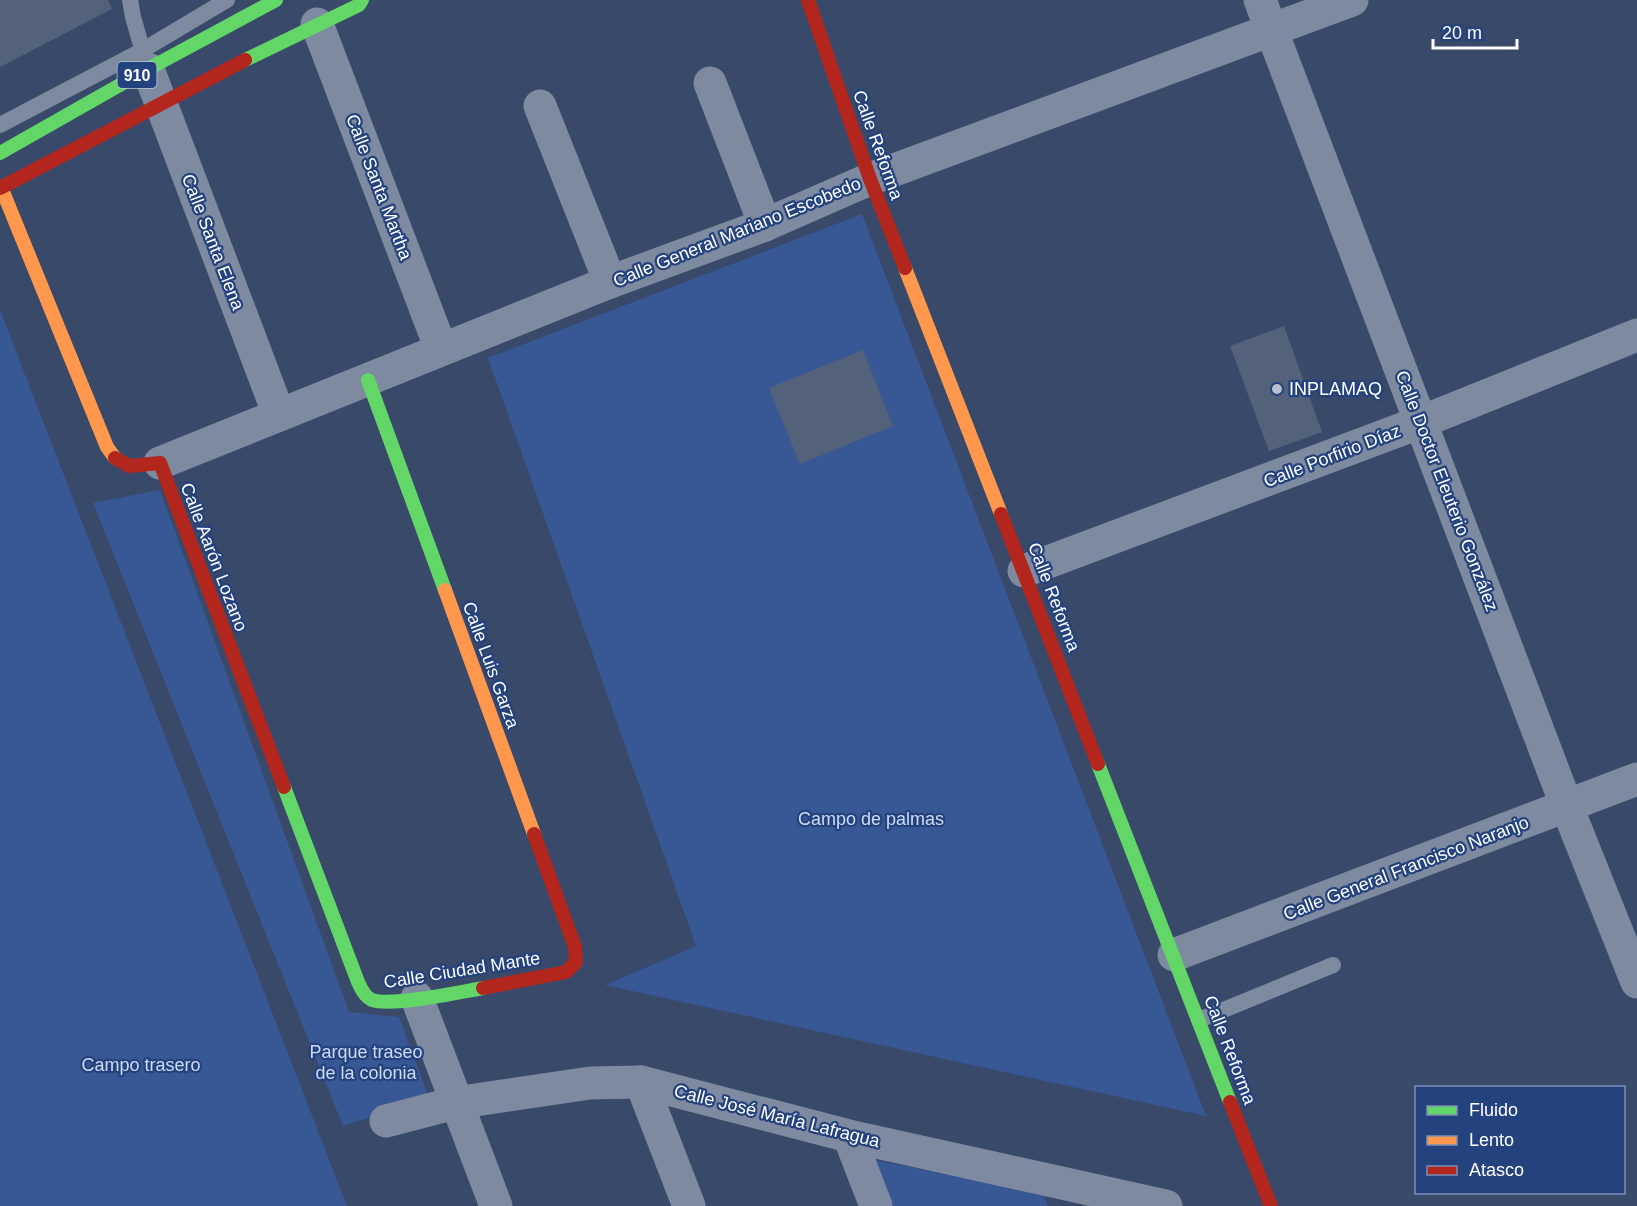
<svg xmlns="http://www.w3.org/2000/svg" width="1637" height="1206" font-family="Helvetica,sans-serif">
<rect width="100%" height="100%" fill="#38496a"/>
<g fill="#385895">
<polygon points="862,214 1206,1116 605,985 696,946 488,358"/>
<polygon points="0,310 347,1206 0,1206"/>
<polygon points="160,490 349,1012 399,1017 429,1098 343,1126 93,503"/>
<polygon points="874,1160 1043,1193 1048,1206 892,1206"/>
</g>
<g fill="#54617b">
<polygon points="0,0 108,0 112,9 0,67"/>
<polygon points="1284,326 1322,432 1269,451 1230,346"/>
<polygon points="863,350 893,426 800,464 769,388"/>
</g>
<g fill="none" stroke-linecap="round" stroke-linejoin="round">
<g stroke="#7e8aa0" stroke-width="16">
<polyline points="130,0 133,17 145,59"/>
<polyline points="0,125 143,50 227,0"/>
<polyline points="1199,1020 1333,965"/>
</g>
<g stroke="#7e8aa0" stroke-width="33">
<polyline points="1260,0 1567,807 1637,982"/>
<polyline points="317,24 441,349"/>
<polyline points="148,69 279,415"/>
<polyline points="710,83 765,225"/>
<polyline points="540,106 610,282"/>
<polyline points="160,463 610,282 765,225 870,179 1352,0"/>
<polyline points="1024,571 1421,422 1637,335"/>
<polyline points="1174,955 1637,779"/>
<polyline points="417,998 496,1206"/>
<polyline points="641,1082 689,1206"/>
<polyline points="386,1121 455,1103 590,1083 641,1082 849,1136 1166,1206"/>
<polyline points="849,1136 876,1206"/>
</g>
<g stroke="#63d668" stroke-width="14">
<polyline points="245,60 359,5 362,0"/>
<polyline points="0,153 148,69 276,0"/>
<polyline points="368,380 445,590"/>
<polyline points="1098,764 1230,1102"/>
<path d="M284,787L358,982C361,989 365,997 372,1000C392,1007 460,992 483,988"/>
</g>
<g stroke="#ff974d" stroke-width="14">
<polyline points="1,187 107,447 115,458"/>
<polyline points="905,268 1001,514"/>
<polyline points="445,590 534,834"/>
</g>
<g stroke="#b3261e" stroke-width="14">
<polyline points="808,0 870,179 905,268"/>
<polyline points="0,188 245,60"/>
<polyline points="115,458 129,466 160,463 284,787"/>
<polyline points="1001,514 1098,764"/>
<polyline points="483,988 566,972 576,962 575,947 534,834"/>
<polyline points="1230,1102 1271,1206"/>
</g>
</g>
<circle fill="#b9bfcb" stroke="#24427e" stroke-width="2" cx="1277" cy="389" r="6"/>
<g text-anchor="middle" stroke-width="4.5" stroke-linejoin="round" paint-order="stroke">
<rect fill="#24427e" stroke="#bdc6d8" stroke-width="1.5" x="117.5" y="62" width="39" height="26" rx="4.5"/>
<g font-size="16" font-weight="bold" fill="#fff">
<text x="137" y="81">910</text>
</g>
<g font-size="18" fill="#fff" stroke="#24427e">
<text transform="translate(878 145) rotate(70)" y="6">Calle Reforma</text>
<text transform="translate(379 187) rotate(69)" y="6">Calle Santa Martha</text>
<text transform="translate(737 232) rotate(-22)" y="6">Calle General Mariano Escobedo</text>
<text transform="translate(213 242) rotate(69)" y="6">Calle Santa Elena</text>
<text transform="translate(1332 456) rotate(-21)" y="6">Calle Porfirio Díaz</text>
<text transform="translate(1447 491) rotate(69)" y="6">Calle Doctor Eleuterio González</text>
<text transform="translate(214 557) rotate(69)" y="6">Calle Aarón Lozano</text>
<text transform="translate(1054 597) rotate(69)" y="6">Calle Reforma</text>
<text transform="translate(491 665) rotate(70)" y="6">Calle Luis Garza</text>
<text transform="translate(1406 868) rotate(-21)" y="6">Calle General Francisco Naranjo</text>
<text transform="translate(462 970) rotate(-9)" y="6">Calle Ciudad Mante</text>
<text transform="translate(1230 1050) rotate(69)" y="6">Calle Reforma</text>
<text transform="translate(777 1116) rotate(14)" y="6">Calle José María Lafragua</text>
</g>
<g font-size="18" fill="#fff" stroke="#24427e" text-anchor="start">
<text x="1289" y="395">INPLAMAQ</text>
</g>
<g font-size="18" fill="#cddbf5" stroke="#24427e">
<text x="871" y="825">Campo de palmas</text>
<text x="366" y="1058">Parque traseo<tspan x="366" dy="21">de la colonia</tspan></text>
<text x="141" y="1071">Campo trasero</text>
</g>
</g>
<rect x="1415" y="1086" width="210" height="108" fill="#24427e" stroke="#7c8eb2" stroke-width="1.5"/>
<rect x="1427" y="1106" width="30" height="9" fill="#63d668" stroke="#7c8eb2" stroke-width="1.5"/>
<text x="1469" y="1116" font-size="18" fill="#ffffff">Fluido</text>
<rect x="1427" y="1136" width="30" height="9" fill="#ff974d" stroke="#7c8eb2" stroke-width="1.5"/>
<text x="1469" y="1146" font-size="18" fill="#ffffff">Lento</text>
<rect x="1427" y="1166" width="30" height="9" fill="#b3261e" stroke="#7c8eb2" stroke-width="1.5"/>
<text x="1469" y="1176" font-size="18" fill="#ffffff">Atasco</text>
<path d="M1433 39v9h84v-9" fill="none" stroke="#ffffff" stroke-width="3"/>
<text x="1442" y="39" font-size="18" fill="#ffffff" stroke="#24427e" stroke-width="4.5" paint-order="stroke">20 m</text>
</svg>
